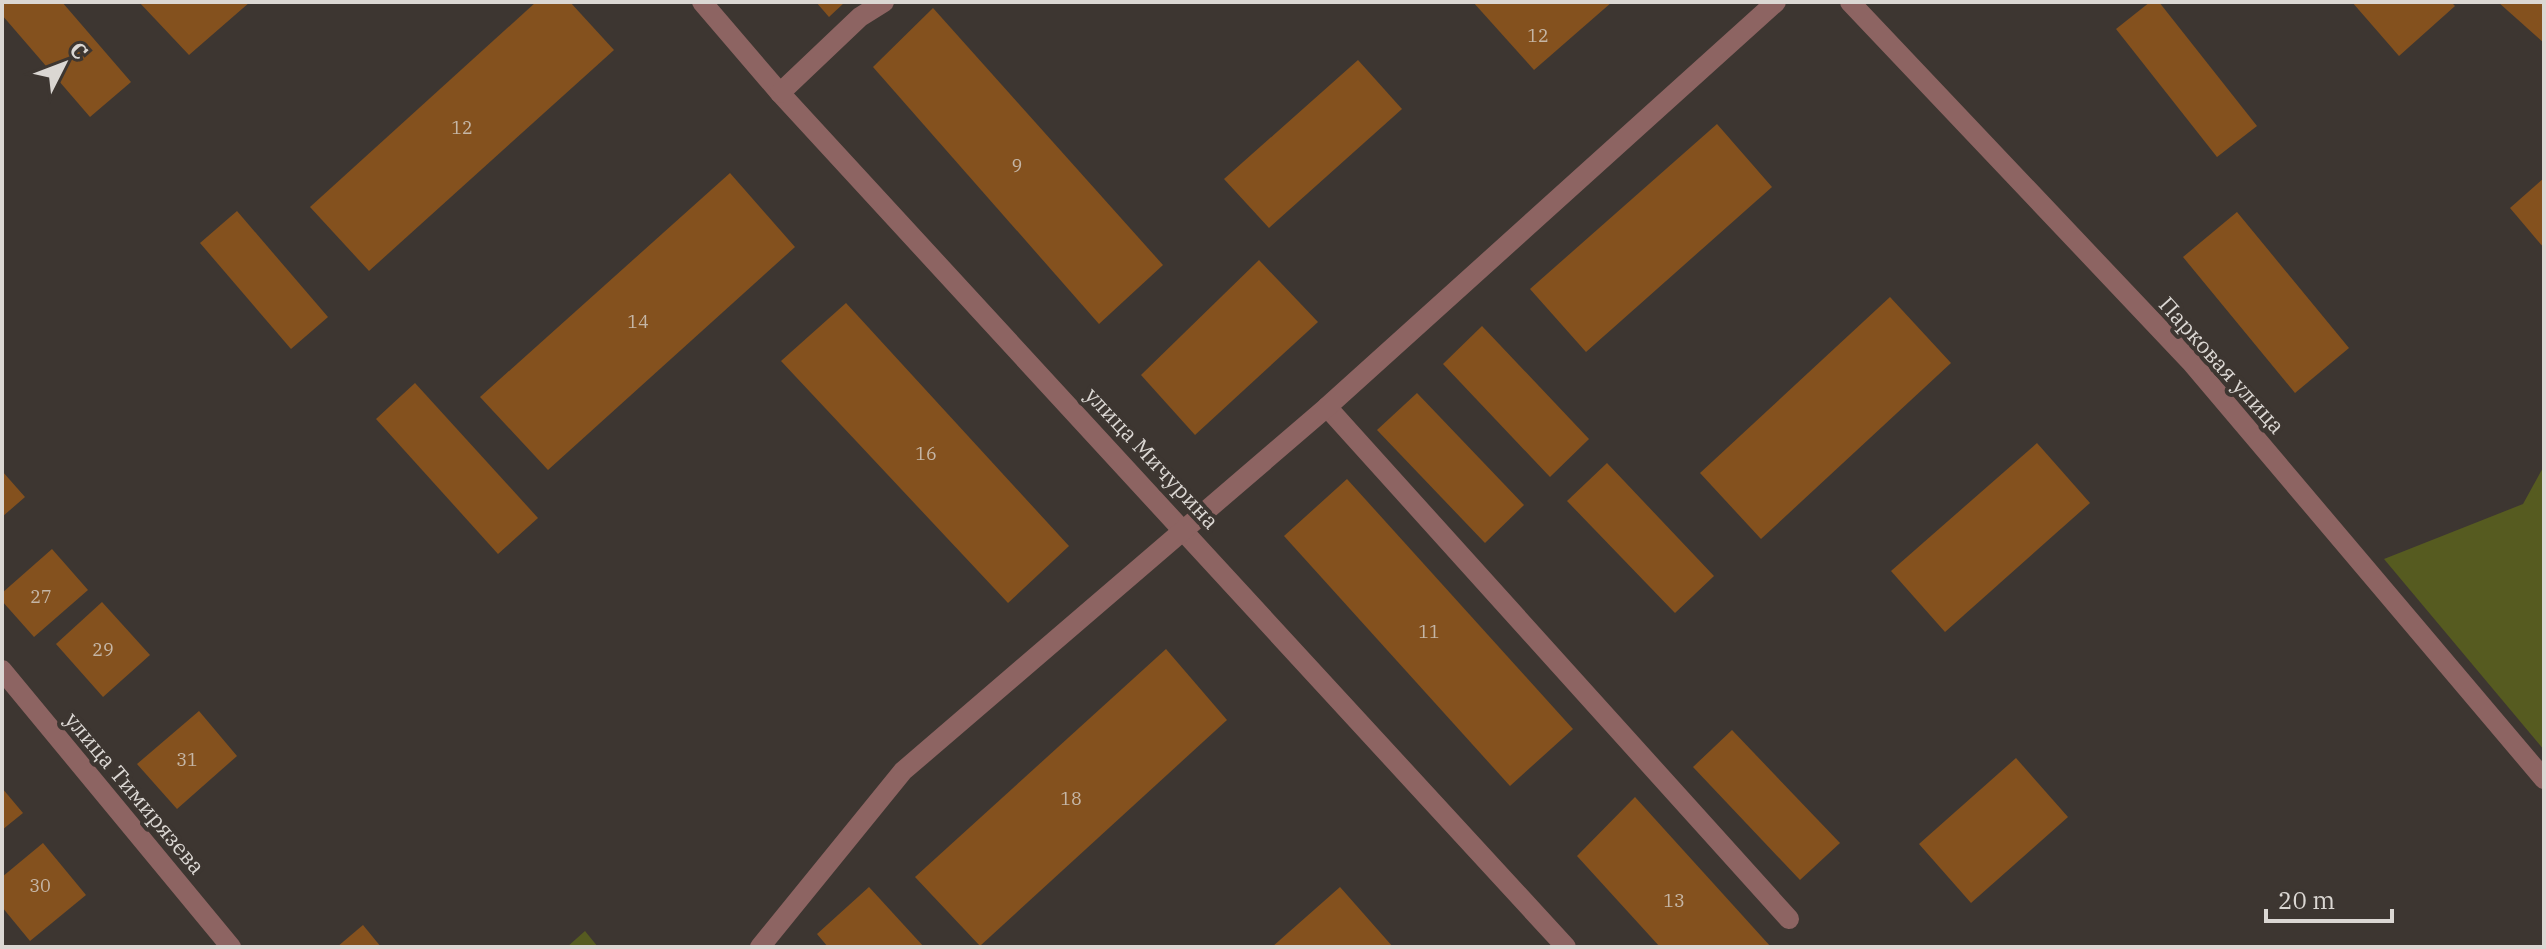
<svg xmlns="http://www.w3.org/2000/svg" width="2546" height="949" font-family="'IBM Plex Serif',serif">
<rect width="100%" height="100%" fill="#3d3631"/>
<g fill="#565b20">
<polygon points="2544,466 2544,750 2384,559 2523,504"/>
<polygon points="585,931 598,947 567,947"/>
</g>
<g fill="#84511e">
<polygon points="2,2 62,2 131,82 90,117 2,15"/>
<polygon points="139,2 250,2 189,55"/>
<polygon points="536,2 570,2 614,50 369,271 310,207"/>
<polygon points="816,2 845,2 829,17"/>
<polygon points="1473,2 1612,2 1534,70"/>
<polygon points="2150,2 2159,2 2257,126 2217,157 2116,29"/>
<polygon points="2352,2 2451,2 2455,6 2399,56"/>
<polygon points="2498,2 2544,2 2544,43"/>
<polygon points="933,8 1163,265 1099,324 873,67"/>
<polygon points="1358,60 1402,109 1269,228 1224,179"/>
<polygon points="1717,124 1772,187 1586,352 1530,289"/>
<polygon points="730,173 795,247 548,470 480,397"/>
<polygon points="2544,178 2544,248 2510,208"/>
<polygon points="237,211 328,317 291,349 200,243"/>
<polygon points="2237,212 2349,348 2295,393 2183,257"/>
<polygon points="1259,260 1318,322 1195,435 1141,375"/>
<polygon points="1890,297 1951,363 1761,539 1700,473"/>
<polygon points="846,303 1069,546 1008,603 781,361"/>
<polygon points="1482,326 1589,439 1550,477 1443,364"/>
<polygon points="415,383 538,518 498,554 376,419"/>
<polygon points="1417,393 1524,505 1485,543 1377,430"/>
<polygon points="2037,443 2090,503 1945,632 1891,571"/>
<polygon points="1607,463 1714,576 1675,613 1567,501"/>
<polygon points="2,471 25,497 2,517"/>
<polygon points="1347,479 1573,729 1510,786 1284,536"/>
<polygon points="52,549 88,590 34,637 2,601 2,593"/>
<polygon points="102,602 150,655 103,697 56,644"/>
<polygon points="1166,649 1227,720 980,946 915,877"/>
<polygon points="199,711 237,756 177,809 137,764"/>
<polygon points="1732,730 1840,843 1800,880 1693,767"/>
<polygon points="2016,758 2068,817 1971,903 1919,844"/>
<polygon points="2,788 23,813 2,830"/>
<polygon points="1635,797 1771,947 1660,947 1577,856"/>
<polygon points="43,843 86,895 30,941 2,907 2,877"/>
<polygon points="869,887 924,947 828,947 817,934"/>
<polygon points="1340,887 1393,947 1272,947"/>
<polygon points="363,925 381,947 337,947"/>
</g>
<g fill="none" stroke-linecap="round" stroke-linejoin="round">
<g stroke="#8d6462" stroke-width="20">
<polyline points="702,2 780,93 1566,947"/>
<polyline points="1850,2 2191,362 2544,779"/>
<polyline points="780,93 860,17 884,2"/>
<polyline points="1327,407 1789,919"/>
<polyline points="2,670 231,947"/>
<polyline points="760,947 903,771 1327,407 1776,2"/>
</g>
</g>
<g text-anchor="middle" stroke-width="8" stroke-linejoin="round" paint-order="stroke">
<g font-size="18" fill="#c5b6a6">
<text x="1538" y="42">12</text>
<text x="462" y="134">12</text>
<text x="1017" y="172">9</text>
<text x="638" y="328">14</text>
<text x="926" y="460">16</text>
<text x="41" y="603">27</text>
<text x="1429" y="638">11</text>
<text x="103" y="656">29</text>
<text x="187" y="766">31</text>
<text x="1071" y="805">18</text>
<text x="40" y="892">30</text>
<text x="1674" y="907">13</text>
</g>
<g font-size="22" fill="#dbd7d3" stroke="#3d3631">
<text transform="translate(2222 365) rotate(48)" y="8">Парковая улица</text>
<text transform="translate(1152 458) rotate(47)" y="8">улица Мичурина</text>
<text transform="translate(135 793) rotate(50)" y="8">улица Тимирязева</text>
</g>
</g>
<rect width="2546" height="949" fill="none" stroke="#dbd7d3" stroke-width="8"/>
<g transform="translate(64 64) rotate(48)" stroke="#3d3631" stroke-width="6" paint-order="stroke">
<path d="M0-6L14 30L0 20L-14 30Z" fill="#dbd7d3"/>
<text y="-12" font-size="22" font-weight="bold" text-anchor="middle" fill="#dbd7d3">С</text>
</g>
<path d="M2266 909v12h126v-12" fill="none" stroke="#dbd7d3" stroke-width="4"/>
<text x="2278" y="909" font-size="24" fill="#dbd7d3" stroke="#3d3631" stroke-width="6" paint-order="stroke">20 m</text>
</svg>
